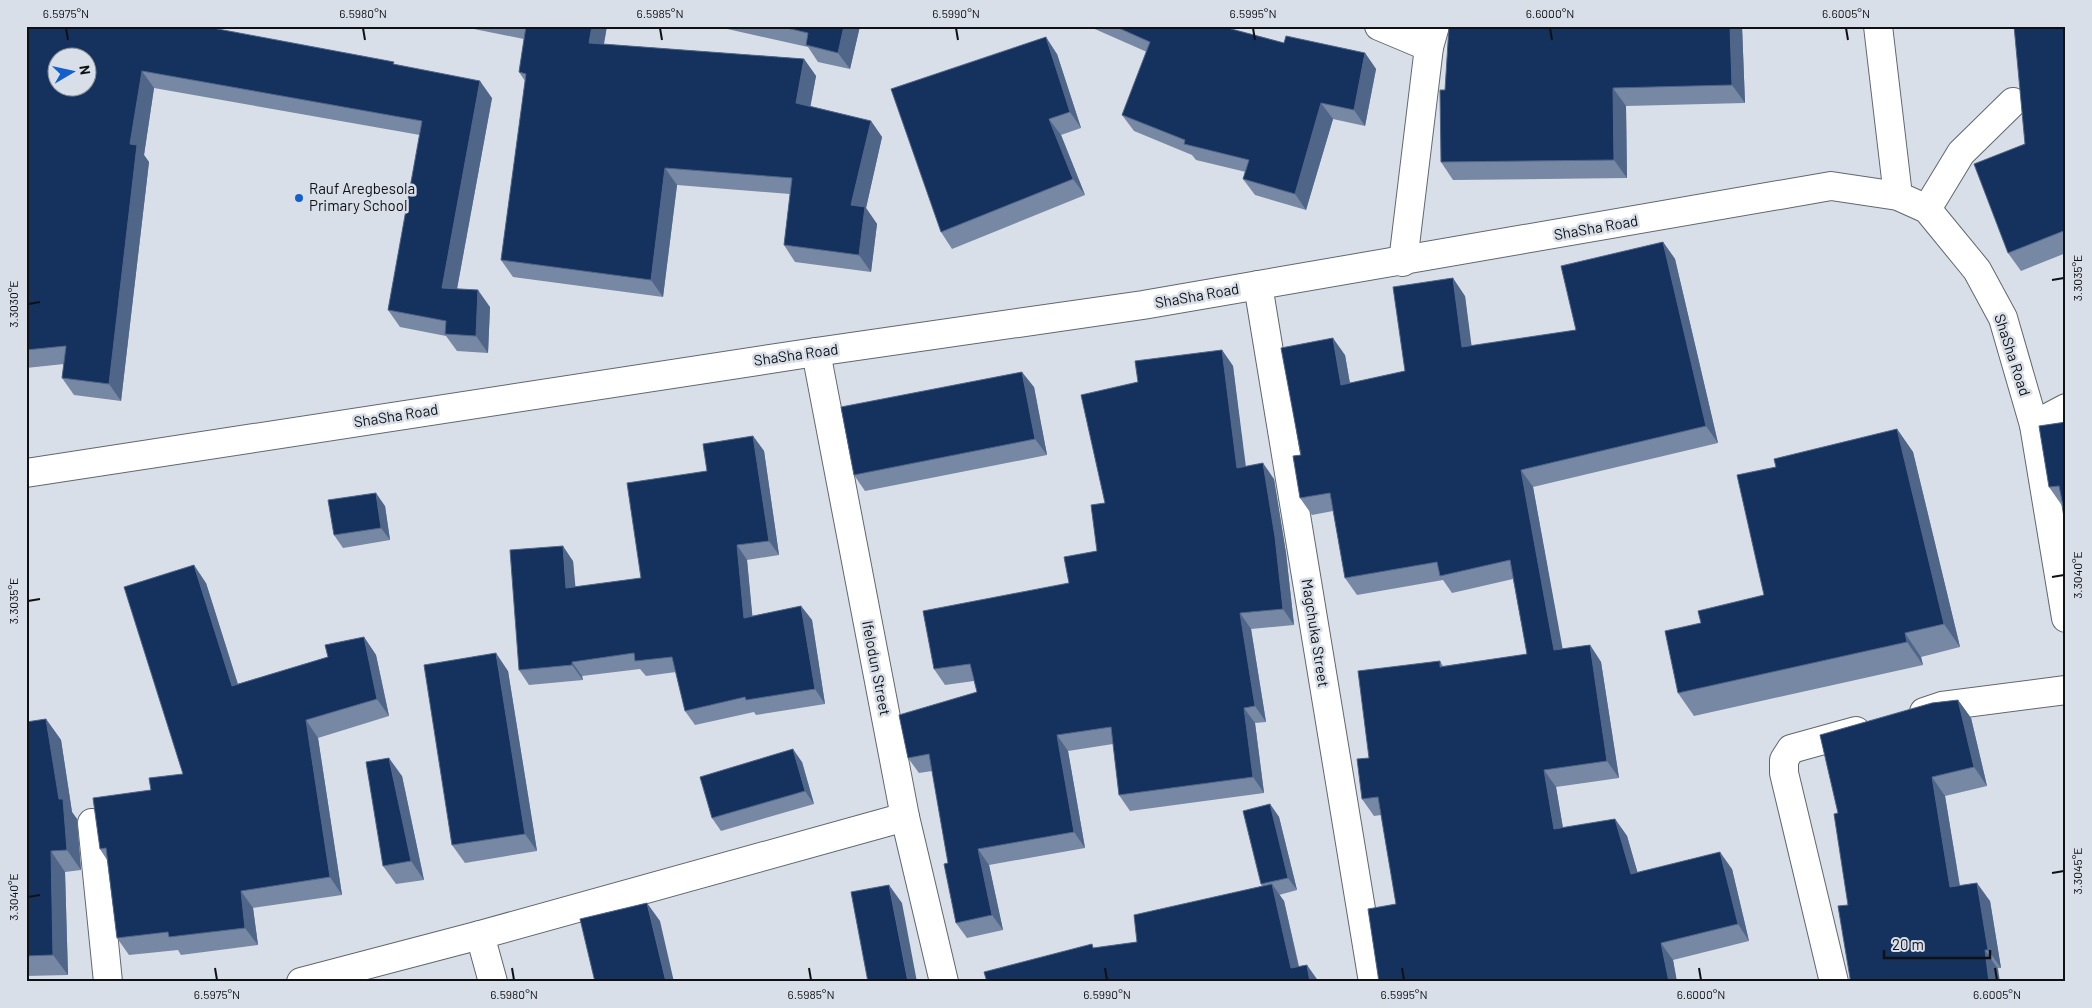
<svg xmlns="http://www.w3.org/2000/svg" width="2092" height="1008" font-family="Barlow,sans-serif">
<rect width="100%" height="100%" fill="#d9dfe8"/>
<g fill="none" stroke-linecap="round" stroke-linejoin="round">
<defs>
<g id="minor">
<polyline points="1379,26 1429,47"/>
<polyline points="1878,26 1898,196"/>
<polyline points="1927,209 1961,153 2013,102"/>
<polyline points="1403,262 1429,47 1435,26"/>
<polyline points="1258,285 1373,982"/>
<polyline points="816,352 905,817 944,982"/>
<polyline points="2034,425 2066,408"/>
<polyline points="26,473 816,352 1143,305 1831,186 1898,196 1927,209 1977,270 2003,318 2034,425 2066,618"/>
<polyline points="1924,712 1942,706 2066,690"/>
<polyline points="92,823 108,982"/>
<polyline points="480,935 493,982"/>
<polyline points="301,982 480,935 905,817"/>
<polyline points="1834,982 1784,773 1784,760 1791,749 1856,731"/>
</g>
</defs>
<use href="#minor" stroke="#61676f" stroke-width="30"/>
<use href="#minor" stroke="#fff" stroke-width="28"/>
</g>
<g fill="#7788a4">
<polygon points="26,26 396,65 492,98 457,289 490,307 488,353 457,351 446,336 400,327 388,310 420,135 154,88 144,155 149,162 121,401 74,395 62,378 64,364 26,368"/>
<polygon points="459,26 607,26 604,44 804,59 816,76 810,106 871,121 882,137 866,208 877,224 871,272 795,262 784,245 790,194 677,185 663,297 513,277 501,260 525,81 519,72 524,39"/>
<polygon points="714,26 860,26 850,69 818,62 808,47"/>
<polygon points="1088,26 1220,26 1284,43 1365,53 1376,69 1365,126 1333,119 1306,210 1255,195 1243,179 1246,172 1196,160 1192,155 1134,131 1122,115 1147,52"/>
<polygon points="1742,26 1745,103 1626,106 1627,178 1453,180 1441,162 1445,90"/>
<polygon points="2066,26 2066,253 2021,271 2008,253 2025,144"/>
<polygon points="1057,54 1081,128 1061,135 1085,195 952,249 941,232"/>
<polygon points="1663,242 1675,259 1718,443 1533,487 1562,649 1590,645 1601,662 1619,778 1556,787 1563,828 1615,819 1627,836 1637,872 1732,869 1749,941 1673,960 1677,982 1379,982 1396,904 1381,815 1374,816 1362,799 1369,758 1440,661 1443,666 1527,654 1513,579 1452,593 1443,580 1357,595 1345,578 1333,511 1312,515 1300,498 1301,455 1345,355 1350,383 1405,371 1465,296 1471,346 1576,330"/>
<polygon points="1222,350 1233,366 1245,466 1274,479 1286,553 1294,625 1251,629 1266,722 1255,723 1264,793 1130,811 1119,795 1113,744 1068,751 1085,848 989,865 1003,930 967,938 956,923 948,863 932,771 919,773 908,758 977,692 974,681 945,685 934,669 1069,583 1097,551 1105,503 1138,382"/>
<polygon points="1034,387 1047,455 865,491 854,475"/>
<polygon points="2066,422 2063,507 2049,487"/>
<polygon points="1897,429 1913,452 1960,647 1921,657 1923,665 1694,716 1678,693 1701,623 1764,595 1776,467"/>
<polygon points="753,436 764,451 779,555 747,560 752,616 801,606 812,620 825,704 756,715 754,712 695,725 685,711 676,672 646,676 640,669 582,676 583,680 529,685 519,670 573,561 575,587 641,578 707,471"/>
<polygon points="385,506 390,540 343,548 334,535"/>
<polygon points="206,583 238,684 328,657 364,637 376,655 389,716 318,738 342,895 253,908 258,945 181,955 178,950 129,955 117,938 107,860 100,849 183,774"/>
<polygon points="508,671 537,851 465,863 452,845"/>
<polygon points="1958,700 1971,718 1987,786 1945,796 1960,886 1990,901 2001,968 1850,978 1848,905"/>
<polygon points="26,705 29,722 46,719 61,740 72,812 77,819 81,870 65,872 68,975 26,976"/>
<polygon points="802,762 814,804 721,831 712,818"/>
<polygon points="402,776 424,880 396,884 383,866"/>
<polygon points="1270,804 1279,817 1297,890 1279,895 1284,901 1299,966 1319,982 1095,948 1137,942 1262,886 1261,884"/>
</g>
<g fill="#506688">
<polygon points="592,26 607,26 601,59 589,43"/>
<polygon points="844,26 860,26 850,69 838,53"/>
<polygon points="1730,26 1742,26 1745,103 1732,85"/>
<polygon points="1046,37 1057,54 1081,128 1070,112"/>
<polygon points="1365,53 1376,69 1365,126 1354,110"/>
<polygon points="804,59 816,76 808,120 796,103"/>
<polygon points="142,71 154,88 144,155 149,162 121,401 109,384 130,144"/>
<polygon points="480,81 492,98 454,305 442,288"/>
<polygon points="1613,88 1626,106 1627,178 1614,160"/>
<polygon points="1321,103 1333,119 1306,210 1295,194"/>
<polygon points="1049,119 1061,135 1085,195 1073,179"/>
<polygon points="871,121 882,137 866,208 877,224 871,272 859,255 851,205"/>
<polygon points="665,168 677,185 663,297 651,280"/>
<polygon points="1663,242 1675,259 1718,443 1706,426"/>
<polygon points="1453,278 1465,296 1474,364 1462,347"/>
<polygon points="478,290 490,307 488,353 476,336"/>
<polygon points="1333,338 1345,355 1353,402 1341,385"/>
<polygon points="1222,350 1233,366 1248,483 1237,468"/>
<polygon points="1022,372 1034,387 1047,455 1035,439"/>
<polygon points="1897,429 1913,452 1960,647 1944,624"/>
<polygon points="753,436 764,451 779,555 769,541"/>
<polygon points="1263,463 1274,479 1286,553 1294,625 1283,609"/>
<polygon points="1521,470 1533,487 1566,667 1554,650"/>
<polygon points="376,493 385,506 390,540 381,528"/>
<polygon points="737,545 747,560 754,632 744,618"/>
<polygon points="563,546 573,561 577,603 566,588"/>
<polygon points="194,565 206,583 244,704 232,686"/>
<polygon points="801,606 812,620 825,704 815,689"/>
<polygon points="1240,613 1251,629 1266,722 1255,706"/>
<polygon points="1905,633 1921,657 1923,665 1907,642"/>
<polygon points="364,637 376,655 389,716 377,699"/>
<polygon points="1590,645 1601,662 1619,778 1607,761"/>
<polygon points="496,653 508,671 537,851 525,834"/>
<polygon points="572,662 582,676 583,680 572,665"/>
<polygon points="1958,700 1971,718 1987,786 1974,767"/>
<polygon points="26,705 32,744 26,735"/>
<polygon points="1244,708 1255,723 1264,793 1253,777"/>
<polygon points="46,719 61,740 72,812 77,819 81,870 67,850"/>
<polygon points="306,720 318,738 342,895 330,877"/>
<polygon points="1057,735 1068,751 1085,848 1074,832"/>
<polygon points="793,749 802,762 814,804 805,791"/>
<polygon points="389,758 402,776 424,880 411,861"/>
<polygon points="1544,770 1556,787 1566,846 1554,829"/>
<polygon points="1932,777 1945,796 1963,906 1950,887"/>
<polygon points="1270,804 1279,817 1297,890 1288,878"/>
<polygon points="1615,819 1627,836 1643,891 1631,874"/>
<polygon points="978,849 989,865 1003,930 992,915"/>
<polygon points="51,851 65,872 68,975 53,955"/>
<polygon points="1720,852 1732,869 1749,941 1738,924"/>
<polygon points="1977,883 1990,901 2001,968 1988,950"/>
<polygon points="1272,884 1284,901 1302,982 1291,968"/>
<polygon points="889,885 902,903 917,982 908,982"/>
<polygon points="241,891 253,908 258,945 245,928"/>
<polygon points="647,903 660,921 674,982 666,982"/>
<polygon points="1661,943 1673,960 1677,982 1669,982"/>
<polygon points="1985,950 1998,969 2000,982 1989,982"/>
<polygon points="1307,965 1319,982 1310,982"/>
</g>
<g fill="#15325f" stroke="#506688" fill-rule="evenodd">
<path d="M26,26H202L394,62L393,64L480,81L442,288L478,290L476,336L445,334L446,321L388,310L422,121L142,71L130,144L137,145L109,384L62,378L66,346L26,350ZM58,58H88V88H58Z"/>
<polygon points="526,26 592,26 589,43 804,59 796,103 871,121 851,205 865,207 859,255 784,245 792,178 665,168 651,280 501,260 526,74 519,72"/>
<polygon points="778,26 844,26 838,53 806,45 808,33"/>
<polygon points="1114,26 1220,26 1284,43 1286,36 1365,53 1354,110 1321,103 1295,194 1243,179 1249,160 1184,144 1185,140 1122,115 1150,42"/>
<polygon points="1449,26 1730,26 1732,85 1613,88 1614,160 1441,162 1440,90 1445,90"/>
<polygon points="2014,26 2066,26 2066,230 2008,253 1974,164 2025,144"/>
<polygon points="1046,37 1070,112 1049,119 1073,179 941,232 891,89"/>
<polygon points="1663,242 1706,426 1521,470 1554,650 1590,645 1607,761 1544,770 1554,829 1615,819 1631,874 1720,852 1738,924 1661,943 1669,982 1379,982 1368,909 1396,904 1378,797 1362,799 1357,759 1369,758 1358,671 1440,661 1440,667 1527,654 1510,560 1440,576 1437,562 1345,578 1330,493 1300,498 1293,456 1301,455 1281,348 1333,338 1341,385 1405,371 1393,287 1453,278 1462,347 1576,330 1561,266"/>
<polygon points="1222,350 1237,468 1263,463 1275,537 1283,609 1240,613 1255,706 1244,708 1253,777 1119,795 1111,727 1057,735 1074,832 978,849 992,915 956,923 944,864 948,863 929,754 908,758 899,715 977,692 970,664 934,669 923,611 1069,583 1064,557 1097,551 1091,505 1105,503 1081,395 1138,382 1135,361"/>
<polygon points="1022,372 1035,439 854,475 841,407"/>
<polygon points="2066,422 2066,521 2059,486 2049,487 2039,426"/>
<polygon points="1897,429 1944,624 1905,633 1907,642 1678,693 1665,631 1701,623 1698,611 1764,595 1737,475 1776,467 1774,459"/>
<polygon points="753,436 769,541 737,545 744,618 801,606 815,689 746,700 745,697 685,711 672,657 635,661 634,653 572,662 572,665 519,670 510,550 563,546 566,588 641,578 627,483 707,471 703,444"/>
<polygon points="376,493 381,528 334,535 328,500"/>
<polygon points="194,565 232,686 328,657 325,645 364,637 377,699 306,720 330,877 241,891 245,928 169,937 168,932 117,938 106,848 100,849 93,798 151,790 149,778 183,774 124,587"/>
<polygon points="496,653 525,834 452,845 424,665"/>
<polygon points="1958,700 1974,767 1932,777 1950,887 1977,883 1988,950 1985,950 1989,982 1850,982 1850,978 1838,906 1848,905 1834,814 1838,813 1820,735 1932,703"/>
<polygon points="46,719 59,799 63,799 67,850 51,851 53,955 26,956 26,722"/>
<polygon points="793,749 805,791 712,818 700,777"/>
<polygon points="389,758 411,861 383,866 366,762"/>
<polygon points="1270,804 1288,878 1261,884 1243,811"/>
<polygon points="1272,884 1291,968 1307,965 1310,982 987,982 984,972 1092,944 1093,948 1137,942 1134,915"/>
<polygon points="889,885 908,982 868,982 851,892"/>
<polygon points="647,903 666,982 595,982 580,919"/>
</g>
<path fill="none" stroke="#0f1114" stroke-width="2" d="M66,28L68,40M363,28L365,40M660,28L662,40M956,28L958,40M1253,28L1255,40M1550,28L1552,40M1846,28L1848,40M2052,280L2064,278M28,304L40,302M2052,577L2064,575M28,601L40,599M2052,873L2064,871M28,897L40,895M215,968L217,980M512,968L514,980M809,968L811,980M1105,968L1107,980M1402,968L1404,980M1699,968L1701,980M1995,968L1997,980"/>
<circle fill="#145fca" stroke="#d9dfe8" stroke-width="2" cx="299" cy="198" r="5"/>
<g text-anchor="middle" stroke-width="5" stroke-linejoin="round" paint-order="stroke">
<g font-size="15" fill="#0f1114" stroke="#d9dfe8" text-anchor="start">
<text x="309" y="194">Rauf Aregbesola<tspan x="309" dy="17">Primary School</tspan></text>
</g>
<g font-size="15" fill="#0f1114" stroke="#d9dfe8">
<text transform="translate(1596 228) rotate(-10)" y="5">ShaSha Road</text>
<text transform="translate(1197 296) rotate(-10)" y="5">ShaSha Road</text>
<text transform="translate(796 355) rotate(-8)" y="5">ShaSha Road</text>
<text transform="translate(2012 355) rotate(72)" y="5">ShaSha Road</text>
<text transform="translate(396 416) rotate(-9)" y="5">ShaSha Road</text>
<text transform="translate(1315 633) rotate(81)" y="5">Magchuka Street</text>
<text transform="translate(876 668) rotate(79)" y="5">Ifelodun Street</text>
</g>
</g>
<rect width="2092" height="1008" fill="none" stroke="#d9dfe8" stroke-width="55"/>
<g transform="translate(72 72) rotate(81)"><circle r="24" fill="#d9dfe8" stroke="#888d93"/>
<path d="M0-4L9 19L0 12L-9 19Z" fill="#145fca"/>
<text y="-8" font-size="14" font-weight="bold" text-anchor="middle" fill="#0f1114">N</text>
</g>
<path d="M1884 950v8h106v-8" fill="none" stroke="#0f1114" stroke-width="2.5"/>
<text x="1892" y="950" font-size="15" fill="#0f1114" stroke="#d9dfe8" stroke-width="4" paint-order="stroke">20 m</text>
<rect x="28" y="28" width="2036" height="952" fill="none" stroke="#0f1114" stroke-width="2"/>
<g font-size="12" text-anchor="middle" fill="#0f1114">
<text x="66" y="18">6.5975°N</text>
<text x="363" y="18">6.5980°N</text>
<text x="660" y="18">6.5985°N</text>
<text x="956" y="18">6.5990°N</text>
<text x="1253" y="18">6.5995°N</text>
<text x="1550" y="18">6.6000°N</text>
<text x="1846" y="18">6.6005°N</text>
<text transform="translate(2078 278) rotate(-90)" y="4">3.3035°E</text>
<text transform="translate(14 304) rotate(-90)" y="4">3.3030°E</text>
<text transform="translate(2078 575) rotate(-90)" y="4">3.3040°E</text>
<text transform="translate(14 601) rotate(-90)" y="4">3.3035°E</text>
<text transform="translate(2078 871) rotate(-90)" y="4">3.3045°E</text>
<text transform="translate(14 897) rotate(-90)" y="4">3.3040°E</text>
<text x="217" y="999">6.5975°N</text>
<text x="514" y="999">6.5980°N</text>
<text x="811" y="999">6.5985°N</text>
<text x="1107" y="999">6.5990°N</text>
<text x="1404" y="999">6.5995°N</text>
<text x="1701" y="999">6.6000°N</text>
<text x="1997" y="999">6.6005°N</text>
</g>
</svg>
